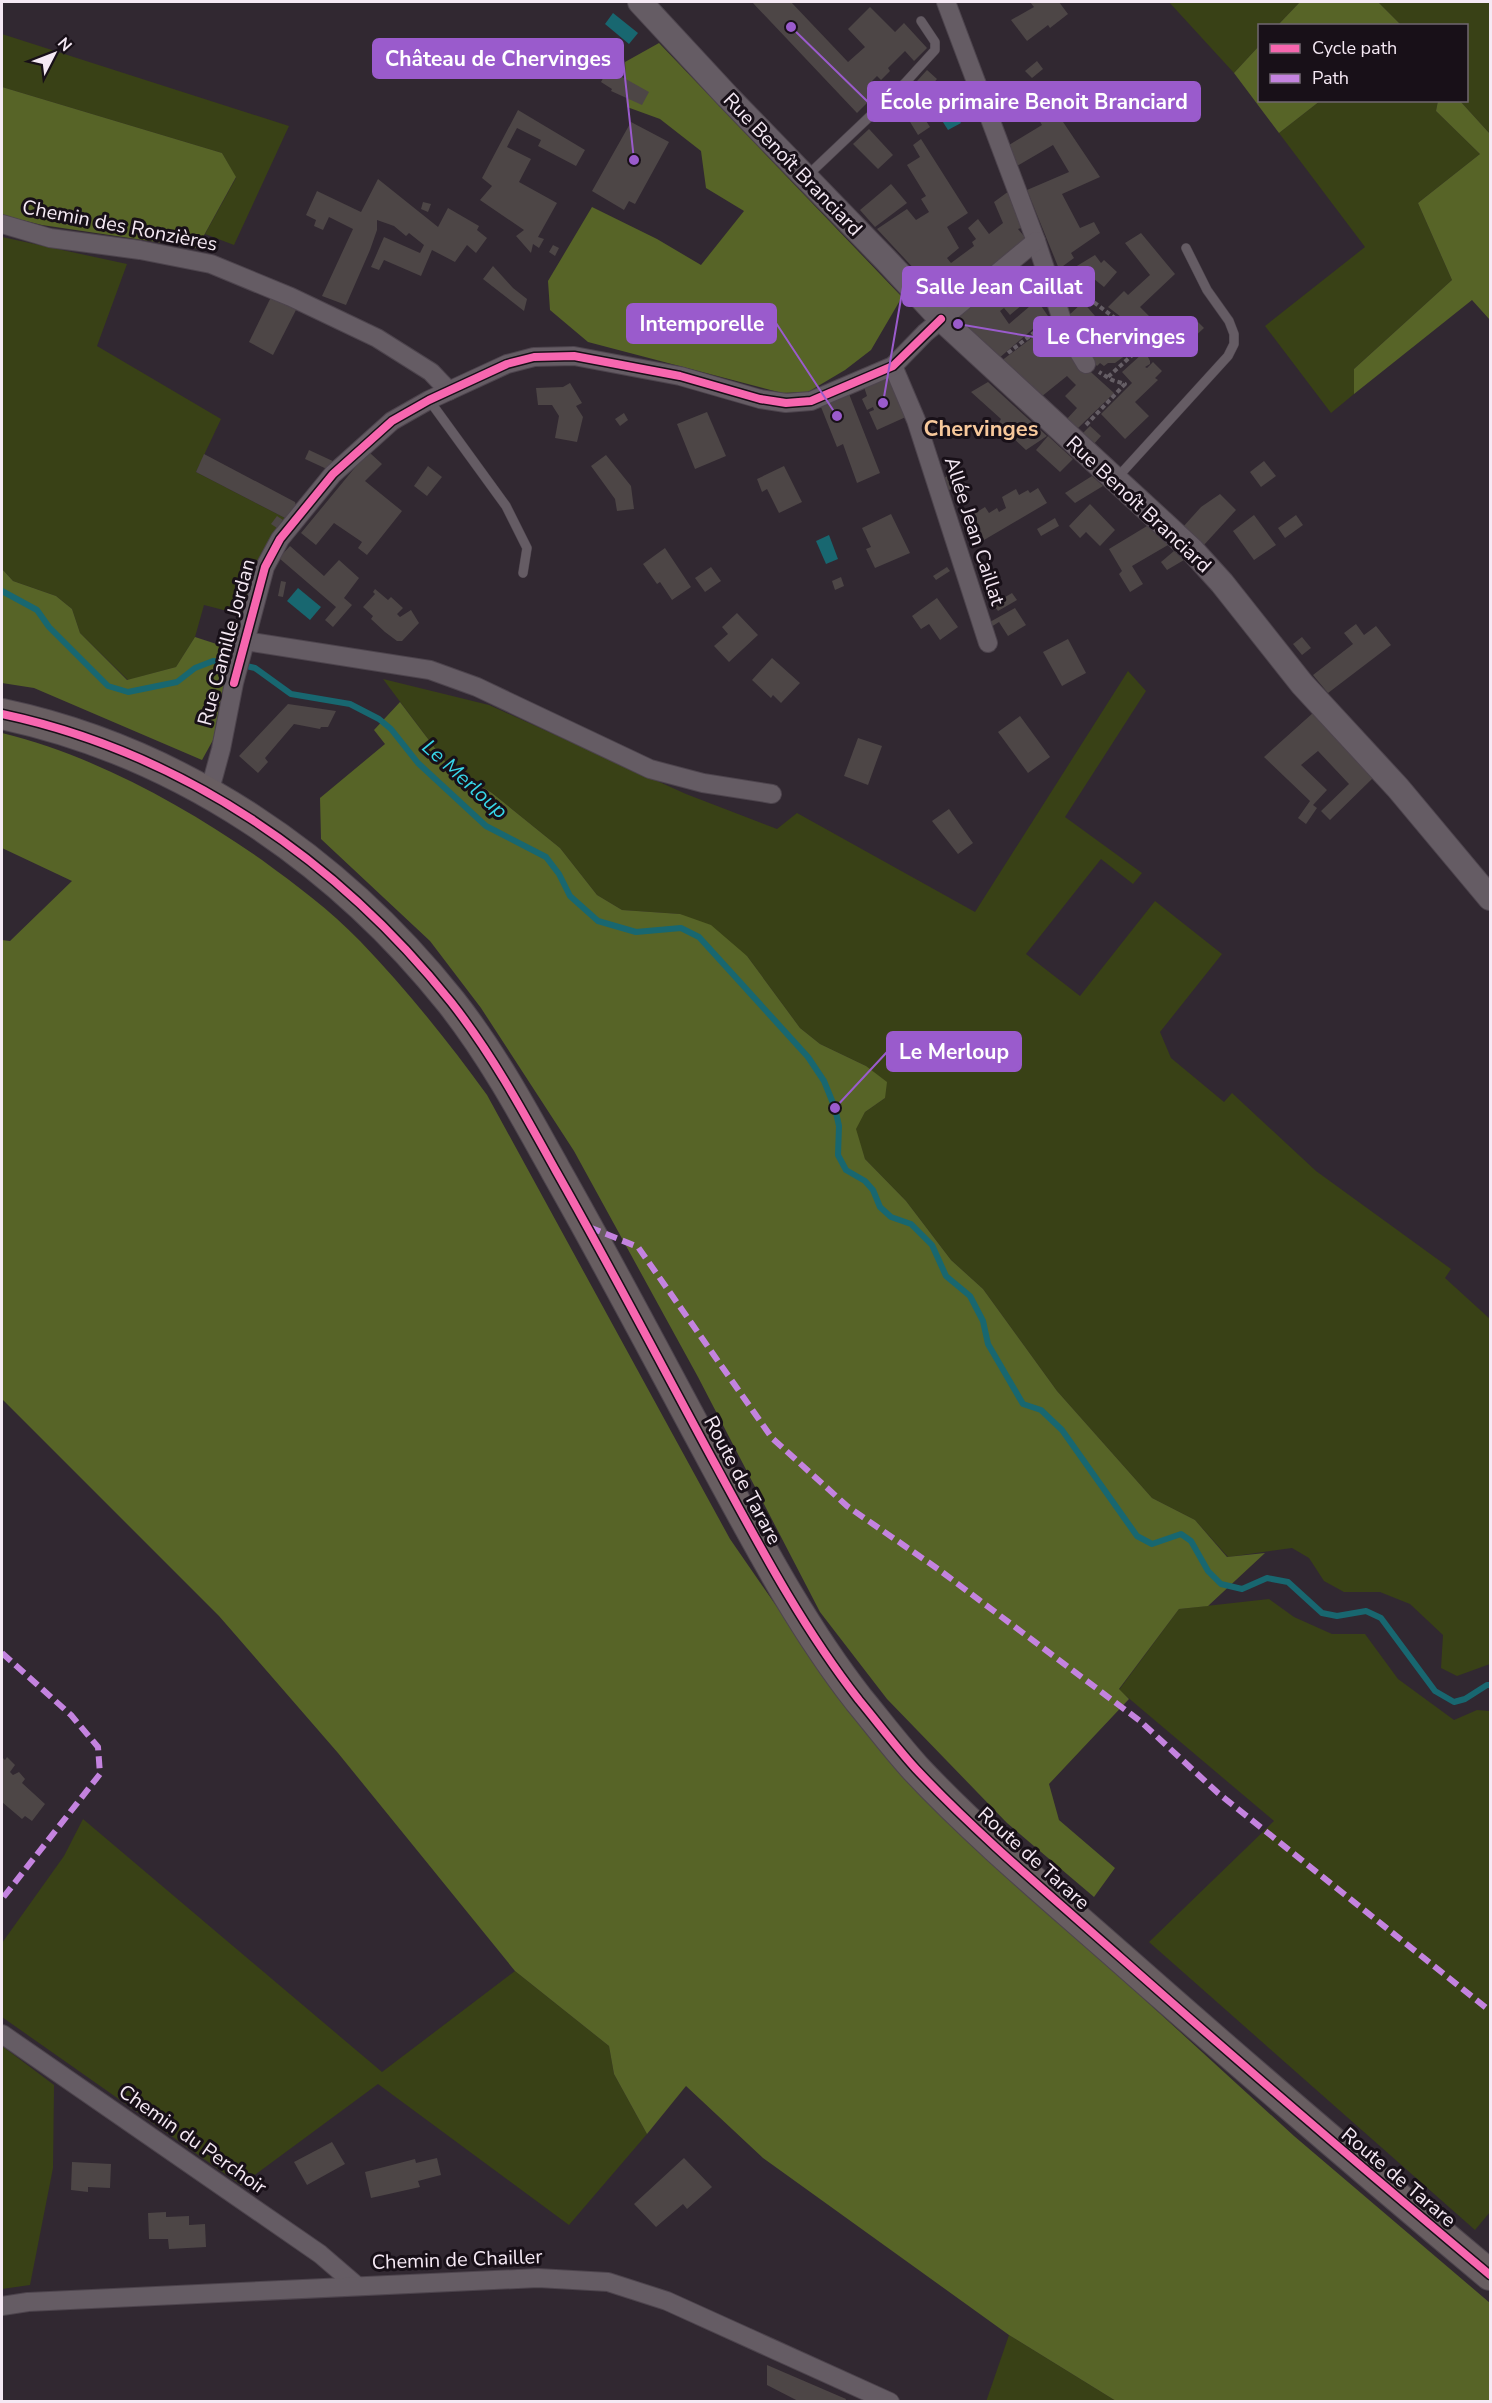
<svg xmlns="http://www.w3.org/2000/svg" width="1492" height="2403" font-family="'Nunito Sans',sans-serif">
<rect width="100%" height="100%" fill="#312831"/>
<g fill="#394116">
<polygon points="1169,2 1300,2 1278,25 1260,26 1259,46 1234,73"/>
<polygon points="1378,2 1490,2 1490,134 1460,101 1466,100 1466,26 1401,25"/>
<polygon points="2,34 289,126 234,245 205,234 236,178 222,153 2,87"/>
<polygon points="1320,101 1438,101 1436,111 1480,154 1418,203 1452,280 1354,369 1354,394 1331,413 1265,326 1365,247 1279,133"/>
<polygon points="2,237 127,264 97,346 221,419 196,472 287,519 264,553 243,615 204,605 195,637 176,667 128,680 80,633 72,609 56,596 13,581 2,569"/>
<polygon points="1128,671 1146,691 1065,817 1142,873 1133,884 1101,859 1026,954 1080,996 1155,901 1222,954 1160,1032 1171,1058 1224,1102 1232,1093 1316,1171 1451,1269 1445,1278 1490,1319 1490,1664 1457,1676 1441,1668 1443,1635 1410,1604 1380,1592 1344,1592 1324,1581 1309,1558 1292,1548 1228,1557 1195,1520 1152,1498 1057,1391 983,1289 951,1260 906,1201 865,1159 855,1129 865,1112 885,1098 866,1066 820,1044 800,1028 747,956 680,914 622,910 597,895 560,848 492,793 447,764 383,679 489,705 686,794 777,829 797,813 975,912"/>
<polygon points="1269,1599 1294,1617 1332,1634 1365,1634 1398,1679 1454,1720 1477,1710 1490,1711 1490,2212 1475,2230 1149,1942 1274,1821 1119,1690 1179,1609"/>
<polygon points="83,1819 382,2072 515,1971 609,2046 614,2074 647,2134 569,2225 378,2084 241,2185 2,2017 2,1943 64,1856"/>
<polygon points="2,2046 54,2085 53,2168 30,2285 2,2289"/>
<polygon points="1009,2335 1116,2401 986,2402"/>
</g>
<g fill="#576427">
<polygon points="1300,2 1378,2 1401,25 1278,25"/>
<polygon points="659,43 902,297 871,350 845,370 808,392 782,393 588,342 550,310 548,281 592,207 657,239 701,265 744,211 706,188 701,151 660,119 627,107 625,62"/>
<polygon points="1259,46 1260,100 1320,101 1279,133 1234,73"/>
<polygon points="2,87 222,153 236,177 197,248 42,225 2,215"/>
<polygon points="1438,101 1460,101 1490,134 1490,320 1472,300 1354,394 1354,369 1452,280 1418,203 1480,154 1436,111"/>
<polygon points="2,569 13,581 56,596 72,609 80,633 127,680 176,667 195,637 235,650 213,740 202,760 34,688 2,683"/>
<polygon points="400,702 447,764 492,793 560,848 597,895 622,910 680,914 711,925 747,956 800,1028 820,1044 866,1066 887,1082 885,1098 865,1112 856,1129 865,1159 906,1201 951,1260 983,1289 1057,1391 1152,1498 1195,1520 1227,1557 1265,1553 1208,1606 1179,1609 1119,1689 1129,1699 1049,1784 1059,1820 1115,1868 1094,1897 1007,1823 887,1699 820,1612 698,1377 574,1151 481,1008 430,941 321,839 320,798 385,744 374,730"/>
<path d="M2,733C95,756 183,805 262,860C296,885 330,910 360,941C406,989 448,1041 487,1095L730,1539L848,1710L937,1810L1294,2136L1490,2303V2401H1116L1009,2335L763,2158L686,2086L647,2134L614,2074L609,2046L515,1971L338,1753L219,1616L2,1399V940L10,941L72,881L2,848Z"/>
</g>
<g fill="#186770">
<polygon points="613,13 638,33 629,44 605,24"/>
<polygon points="942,92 961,123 948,130 929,100"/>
<polygon points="829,535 838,559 826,564 816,541"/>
<polygon points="298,588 321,607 310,620 287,601"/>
</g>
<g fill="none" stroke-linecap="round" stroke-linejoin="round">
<polyline stroke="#186770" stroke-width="6" points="2,591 37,610 49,627 108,686 128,692 177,682 195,668 213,661 233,663 255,668 291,694 350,704 379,719 391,729 418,763 486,826 546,857 559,874 570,896 598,921 636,932 681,928 699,937 808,1057 824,1081 835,1108 839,1126 838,1155 846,1170 865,1181 873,1190 880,1207 891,1217 911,1224 932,1245 946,1276 970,1296 983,1321 988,1344 1023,1404 1041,1410 1062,1430 1137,1536 1152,1544 1181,1534 1191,1541 1208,1571 1221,1584 1242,1589 1267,1578 1288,1582 1322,1613 1337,1616 1366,1611 1381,1618 1435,1691 1454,1702 1465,1699 1487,1685 1490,1685"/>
</g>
<g fill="#4d4646">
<polygon points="752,2 791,2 848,62 865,47 848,29 870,7 895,32 904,23 927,48 914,61 905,51 888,68 890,71 881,80 877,76 869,84 877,93 857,113"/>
<polygon points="1030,2 1059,2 1068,14 1050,28 1048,25 1027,41 1011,20 1034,7"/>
<polygon points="1037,61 1043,69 1032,78 1025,71"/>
<polygon points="608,69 649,92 642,105 611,91 612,89 601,82"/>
<polygon points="927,70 937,79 915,104 930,127 918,135 898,102"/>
<polygon points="1045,95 1049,101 1053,99 1056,105 1053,107 1100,177 1062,194 1080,228 1094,222 1100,233 1071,253 1074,258 1059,269 1027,190 1069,172 1053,145 1017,166 1009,145 1042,125 1030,104"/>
<polygon points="518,110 585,150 576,166 538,146 541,140 517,128 507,147 531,159 519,182 557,203 538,237 544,239 539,248 533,244 531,253 516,236 524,230 480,200 492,186 482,178"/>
<polygon points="631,122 669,142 635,204 629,201 624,210 592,191"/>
<polygon points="869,129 893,155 878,169 853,144"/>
<polygon points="921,139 968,213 947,227 959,248 947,258 951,263 974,246 972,242 976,239 968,228 978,219 989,234 1003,223 994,202 1009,191 1027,226 1018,229 1029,242 946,303 877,229 907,209 916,220 929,212 921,199 926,196 907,165 920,157 913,145"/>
<polygon points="378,179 438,227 448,208 479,226 477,230 487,238 476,253 467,245 455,262 432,250 421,276 384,260 379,270 371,267 384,237 420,253 424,245 409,233 406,236 394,226 377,220 377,230 370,250 346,305 322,296 353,229 329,217 323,230 314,226 316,220 306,215 317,191 361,212"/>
<polygon points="891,184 907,203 875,227 860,210"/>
<polygon points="423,202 431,204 428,212 421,209"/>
<polygon points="1141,233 1175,274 1140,307 1153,320 1138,335 1125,320 1108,307 1124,291 1128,295 1150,275 1125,243"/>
<polygon points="553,245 559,248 555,256 549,252"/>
<polygon points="1095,255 1101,263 1104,260 1117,272 1104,287 1094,279 1076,293 1062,275"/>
<polygon points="1019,263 1035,294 1010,315 1004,308 1000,311 1009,324 1037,300 1048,316 998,359 958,318 989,287"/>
<polygon points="493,266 513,288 527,299 524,311 483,279"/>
<polygon points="272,295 297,308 273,355 249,342"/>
<polygon points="1083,302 1101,323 1113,333 1121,327 1130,338 1134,349 1115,363 1108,363 1104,366 1100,363 1097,366 1088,357 1096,350 1067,317"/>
<polygon points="1196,320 1204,328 1191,340 1184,332"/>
<polygon points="1052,323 1082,364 1114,393 1076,430 1066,420 1077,408 1065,396 1076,385 1067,376 1041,397 1001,361"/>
<polygon points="1142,354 1147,355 1150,361 1150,364 1145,367 1147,368 1153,362 1162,371 1155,378 1158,380 1135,402 1149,416 1125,439 1101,414 1132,383 1122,372"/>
<polygon points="890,375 908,416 877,430 869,412 874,410 873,407 867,410 862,399 867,396 864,387"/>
<polygon points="988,382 1013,405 1047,436 1026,450 998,424 1001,419 971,392"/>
<polygon points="570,383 582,403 576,406 583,417 577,442 555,438 559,416 552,405 538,405 536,388 563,387"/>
<polygon points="849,394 880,473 857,483 843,444 837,447 821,407"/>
<polygon points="707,412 726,456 695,469 677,424"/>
<polygon points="624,413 628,420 620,426 615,419"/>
<polygon points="1090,426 1101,436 1093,445 1081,435"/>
<polygon points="1048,436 1073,459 1060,472 1036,450"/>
<polygon points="309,450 337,463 329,470 305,459"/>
<polygon points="370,453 382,464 365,481 402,511 367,555 358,548 362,542 334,523 316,545 301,533 357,465"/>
<polygon points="204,454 295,502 297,509 287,519 196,472"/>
<polygon points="606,455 631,486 634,509 617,511 615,499 591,466"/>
<polygon points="1264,461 1276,476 1261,487 1250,472"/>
<polygon points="428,466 442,477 427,496 414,486"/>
<polygon points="784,466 802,502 779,513 767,489 762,492 757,479"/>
<polygon points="957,472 963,485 946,491 941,479"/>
<polygon points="1092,476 1103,486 1075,503 1065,493"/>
<polygon points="1038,488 1047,503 984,540 973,522 975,521 972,515 985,507 989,513 997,508 999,512 1006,508 1002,497 1016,489 1019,495 1028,490 1030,493"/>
<polygon points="1220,494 1236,510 1203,546 1183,527 1201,507"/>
<polygon points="1090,504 1115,530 1100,546 1086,532 1080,538 1069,526"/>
<polygon points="891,514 910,553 875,568 866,549 871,547 862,528"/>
<polygon points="1254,515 1276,545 1254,560 1233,531"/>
<polygon points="1296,515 1303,525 1285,538 1278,528"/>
<polygon points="277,516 283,520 277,528 271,524"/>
<polygon points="1055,518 1059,526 1041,536 1037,529"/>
<polygon points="1147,526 1168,545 1132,566 1143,584 1130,592 1119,574 1122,571 1109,549"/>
<polygon points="290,546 324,576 339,560 359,578 344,598 352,605 333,627 325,620 336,607 279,558"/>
<polygon points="665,548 691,587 672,600 660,582 657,584 643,564"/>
<polygon points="1174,551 1184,560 1167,570 1161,562"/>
<polygon points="711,567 721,581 705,592 695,578"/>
<polygon points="947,567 950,571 936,580 933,576"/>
<polygon points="841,577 844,586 835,590 832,581"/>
<polygon points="281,581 286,582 283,597 278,596"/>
<polygon points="375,589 388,600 391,597 403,608 397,614 400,617 411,610 419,623 402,641 397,641 385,632 371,619 373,616 363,607 375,594 373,592"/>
<polygon points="1012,593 1017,600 998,611 993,604"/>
<polygon points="937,598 958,627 940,640 929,624 921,629 912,616"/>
<polygon points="1015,608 1026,625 1008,636 999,622 991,627 988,623"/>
<polygon points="737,613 758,635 729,662 714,646 728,634 722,627"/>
<polygon points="1356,624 1364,635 1376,626 1391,645 1328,693 1313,675 1353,644 1344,633"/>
<polygon points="1302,637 1311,648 1302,655 1293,644"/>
<polygon points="1068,639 1086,673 1062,686 1043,652"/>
<polygon points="772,658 800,683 781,703 773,695 771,698 752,680"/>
<polygon points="288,704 336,711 328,727 321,727 320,729 294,724 265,758 268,762 258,773 239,756"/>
<polygon points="1314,712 1373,778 1330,820 1321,811 1349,784 1318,751 1301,765 1327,790 1313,805 1317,808 1306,824 1298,818 1310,801 1264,757"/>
<polygon points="1020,716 1050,757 1028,773 998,732"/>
<polygon points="858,738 882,746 868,785 844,776"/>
<polygon points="949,809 973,843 958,854 932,821"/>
<polygon points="2,1757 5,1760 7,1757 15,1765 10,1772 13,1775 19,1772 25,1779 22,1783 45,1804 32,1821 25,1816 22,1819 2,1802"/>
<polygon points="332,2142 345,2164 307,2185 294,2162"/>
<polygon points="437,2158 441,2175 418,2181 420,2187 371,2198 365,2172 415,2159 416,2163"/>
<polygon points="684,2158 712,2187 687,2209 683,2204 656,2227 634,2204"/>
<polygon points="72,2162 111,2164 110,2188 88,2187 88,2192 71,2190"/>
<polygon points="166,2212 166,2217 189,2216 189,2225 205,2224 206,2247 169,2249 168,2239 149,2239 148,2213"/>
<polygon points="767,2365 846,2399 845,2402 800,2402 767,2385"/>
</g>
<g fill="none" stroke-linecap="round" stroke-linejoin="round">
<defs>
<g id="service">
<polyline points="807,176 905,83 935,50 935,42 921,21"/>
<polyline points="429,400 506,506 527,548 523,573"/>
<polyline points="1116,479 1228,356 1234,344 1234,334 1229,321 1207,290 1186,248"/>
</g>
<g id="minor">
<polyline points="946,2 1036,241 1065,329 1086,364"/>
<polyline points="2,224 50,238 140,250 211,264 291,297 377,338 431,372 449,391"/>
<polyline points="893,366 916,420 988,643"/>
<polyline points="245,641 430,670 477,687 650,769 703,783 772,794"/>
<polyline points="209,793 221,749 234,683 265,567 280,539 333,474 392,421 429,400 507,364 534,357 574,356 680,376 760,399 786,403 811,401 893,366 925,333 1036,241"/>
<polyline points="2,2034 320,2254 356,2285"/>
<polyline points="2,2306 28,2302 538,2278 608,2282 667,2301 890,2402"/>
</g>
<polyline id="tertiary" points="640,2 728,97 886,260 941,319 1192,550 1222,583 1302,684 1398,788 1490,898"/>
<path id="primary" d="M2,714C180,752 337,859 451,1002C492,1054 524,1113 556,1171C611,1268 662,1366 715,1464C759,1545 802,1627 859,1700C878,1723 896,1747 916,1769C979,1836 1051,1896 1120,1957C1242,2065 1366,2171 1490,2275"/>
</defs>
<use href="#service" stroke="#4d444d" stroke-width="10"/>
<use href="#minor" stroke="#4d444d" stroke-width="20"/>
<use href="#tertiary" stroke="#4d444d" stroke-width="26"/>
<use href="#primary" stroke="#4d444d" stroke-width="32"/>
<g stroke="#655e65" stroke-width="4" stroke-dasharray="4.5 3" stroke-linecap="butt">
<polyline points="1074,301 1087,297 1120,322 1141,347 1108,377"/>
<polyline points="1008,353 1045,324"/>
<polyline points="1086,425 1125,384 1112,380 1099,372"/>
</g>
<use href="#service" stroke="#655c64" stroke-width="9"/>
<use href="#minor" stroke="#655c64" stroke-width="18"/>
<use href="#tertiary" stroke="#655c64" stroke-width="24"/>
<use href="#primary" stroke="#685e61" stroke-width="30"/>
<g stroke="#c483df" stroke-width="6" stroke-dasharray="12 6" stroke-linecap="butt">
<polyline points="589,1227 638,1247 772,1438 847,1506 938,1569 1140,1721 1218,1793 1490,2011"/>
<polyline points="2,1653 71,1715 98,1747 100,1774 2,1899"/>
</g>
<defs>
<g id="cycleway">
<polyline points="234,683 265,567 280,539 333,474 392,421 429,400 507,364 534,357 574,356 680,376 760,399 786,403 811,401 893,366 941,319"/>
<path d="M2,714C180,752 337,859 451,1002C492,1054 524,1113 556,1171C611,1268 662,1366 715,1464C759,1545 802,1627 859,1700C878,1723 896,1747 916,1769C979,1836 1051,1896 1120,1957C1242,2065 1366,2171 1490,2275"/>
</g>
</defs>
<use href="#cycleway" stroke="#181018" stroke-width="11"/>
<use href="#cycleway" stroke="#f766af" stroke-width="8"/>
</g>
<g text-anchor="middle" stroke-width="6" stroke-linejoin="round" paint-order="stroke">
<g font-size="20" fill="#f5e9f4" stroke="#181018">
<text transform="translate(793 164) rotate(46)" y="7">Rue Benoît Branciard</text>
<text transform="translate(120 225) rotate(11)" y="7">Chemin des Ronzières</text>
<text transform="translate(1139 504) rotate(43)" y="7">Rue Benoît Branciard</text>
<text transform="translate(975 531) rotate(72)" y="7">Allée Jean Caillat</text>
<text transform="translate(226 642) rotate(-75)" y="7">Rue Camille Jordan</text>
<text transform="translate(743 1480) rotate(62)" y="7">Route de Tarare</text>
<text transform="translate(1034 1858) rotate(42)" y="7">Route de Tarare</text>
<text transform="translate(193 2139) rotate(35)" y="7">Chemin du Perchoir</text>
<text transform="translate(1399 2177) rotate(40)" y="7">Route de Tarare</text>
<text transform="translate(457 2259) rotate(-2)" y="7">Chemin de Chailler</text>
</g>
<g font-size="21" font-style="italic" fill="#37d6e8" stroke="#181018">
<text transform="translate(465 779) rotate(42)" y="7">Le Merloup</text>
</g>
<g font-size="22" font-weight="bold" fill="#f7c89b" stroke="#181018">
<text x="981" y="436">Chervinges</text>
</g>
</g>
<path fill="none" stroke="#9a5bcc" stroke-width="2" d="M634 160L623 59M791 27L868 102M883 403L903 287M837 416L776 323M958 324L1034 337M835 1108L887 1052"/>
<g fill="#9a5bcc" stroke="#181018" stroke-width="2">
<circle cx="634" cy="160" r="6"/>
<circle cx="791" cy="27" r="6"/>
<circle cx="883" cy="403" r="6"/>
<circle cx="837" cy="416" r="6"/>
<circle cx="958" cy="324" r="6"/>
<circle cx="835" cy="1108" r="6"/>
</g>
<g fill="#9a5bcc" stroke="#9a5bcc" stroke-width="2">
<rect x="373" y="39" width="250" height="39" rx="6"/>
<rect x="868" y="82" width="332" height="39" rx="6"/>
<rect x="903" y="267" width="191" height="39" rx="6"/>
<rect x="627" y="304" width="149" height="39" rx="6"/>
<rect x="1034" y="317" width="163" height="39" rx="6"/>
<rect x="887" y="1032" width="134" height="39" rx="6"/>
</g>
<g font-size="21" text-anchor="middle" font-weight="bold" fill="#fff">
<text x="498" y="66">Château de Chervinges</text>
<text x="1034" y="109">École primaire Benoit Branciard</text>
<text x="999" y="294">Salle Jean Caillat</text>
<text x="702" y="331">Intemporelle</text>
<text x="1116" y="344">Le Chervinges</text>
<text x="954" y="1059">Le Merloup</text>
</g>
<rect width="1492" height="2403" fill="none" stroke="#f5e9f4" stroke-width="6"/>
<rect x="1258" y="24" width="210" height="78" fill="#181018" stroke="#706770" stroke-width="1.5"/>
<rect x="1270" y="44" width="30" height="9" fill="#f766af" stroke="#706770" stroke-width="1.5"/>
<text x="1312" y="54" font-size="18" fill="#f5e9f4">Cycle path</text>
<rect x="1270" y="74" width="30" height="9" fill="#c483df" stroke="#706770" stroke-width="1.5"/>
<text x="1312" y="84" font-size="18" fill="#f5e9f4">Path</text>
<g transform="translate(54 54) rotate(48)" stroke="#181018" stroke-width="4.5" paint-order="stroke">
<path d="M0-4.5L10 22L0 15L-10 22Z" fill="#f5e9f4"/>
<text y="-9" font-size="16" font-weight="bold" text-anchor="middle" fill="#f5e9f4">N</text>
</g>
</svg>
